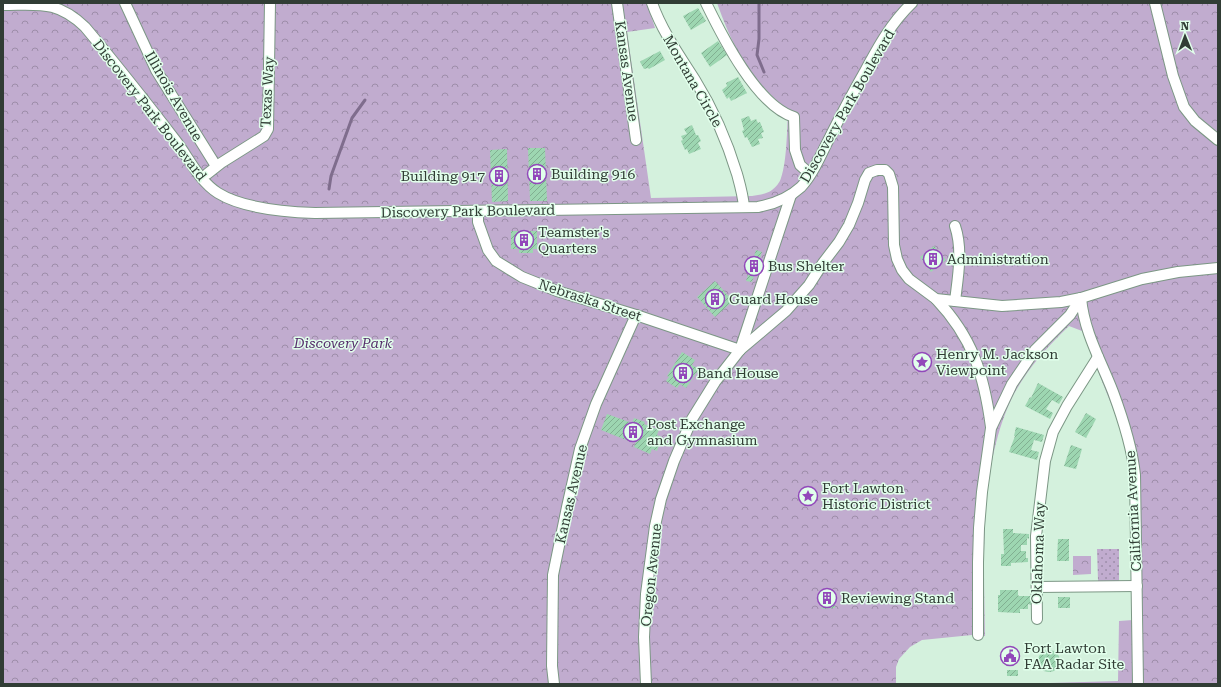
<svg xmlns="http://www.w3.org/2000/svg" width="1221" height="687" font-family="'Roboto Serif',serif">
<defs>
<pattern id="park-crowns" width="20" height="18" patternUnits="userSpaceOnUse"><rect width="20" height="18" fill="#c1accf"/><path d="M2 6a3 3 0 1 1 6 0M12 15a3 3 0 1 1 6 0" fill="none" stroke="#9d8da9"/></pattern>
<pattern id="garden-dots" width="8" height="8" patternUnits="userSpaceOnUse"><rect width="8" height="8" fill="#c1accf"/><path d="M2 2h.1M6 6h.1" fill="none" stroke="#9d8da9" stroke-width="1.8" stroke-linecap="round"/></pattern>
<pattern id="building-hatch" width="6" height="6" patternUnits="userSpaceOnUse"><rect width="6" height="6" fill="#9dd6b1"/><path d="M-1 1l2-2M0 6l6-6M5 7l2-2" fill="none" stroke="#81af91"/></pattern>
</defs>
<rect width="100%" height="100%" fill="#d4f1dd"/>
<g fill="url(#park-crowns)">
<path d="M3,3H647L655,28L627,32L651,198L752,196C759,195 767,194 772,190C776,187 780,182 781,178C787,161 787,129 788,110C749,78 734,50 717,3H1218V684H1015L1118,681L1119,621L1133,620L1131,469L1123,434L1082,331L1069,326C1048,346 1028,368 1014,394C978,465 984,558 985,636L972,635L922,640L910,647L899,659L896,667V684H3Z"/>
<polygon points="1073,556 1091,556 1091,574 1073,575"/>
</g>
<polygon fill="url(#garden-dots)" points="1097,549 1119,549 1119,581 1098,581"/>
<g fill="none" stroke-linecap="round" stroke-linejoin="round">
<g stroke="#7f6d8d" stroke-width="3">
<polyline points="759,3 759,39 757,55 764,72"/>
<polyline points="329,189 331,176 352,118 365,100"/>
</g>
</g>
<g fill="url(#building-hatch)">
<polygon points="698,8 706,21 691,30 683,16"/>
<polygon points="718,41 727,55 710,67 701,53"/>
<polygon points="660,51 665,60 649,69 648,68 644,69 640,62 641,61"/>
<polygon points="738,77 747,93 731,101 729,97 727,99 722,90 727,86 726,83"/>
<polygon points="749,116 751,121 756,119 758,123 760,122 764,132 761,133 763,138 758,139 760,144 752,147 747,137 745,138 742,131 744,130 741,119"/>
<polygon points="692,125 696,135 698,135 701,141 698,143 701,149 689,154 687,149 685,150 681,141 683,140 681,136 687,134 684,129"/>
<polygon points="528,148 545,148 547,201 530,201"/>
<polygon points="507,149 508,201 492,202 490,150"/>
<polygon points="511,231 537,231 537,249 533,249 533,253 519,253 519,249 511,249"/>
<polygon points="934,246 946,260 931,272 920,257"/>
<polygon points="756,250 762,252 752,282 746,281"/>
<polygon points="715,281 733,301 715,317 697,297"/>
<polygon points="682,352 695,360 692,365 699,369 686,388 680,384 677,388 666,381 669,377 667,376"/>
<polygon points="1038,383 1063,397 1059,404 1052,400 1046,409 1053,413 1050,419 1025,406 1030,397 1031,398"/>
<polygon points="1086,413 1096,419 1086,438 1075,432"/>
<polygon points="607,414 632,423 634,418 645,422 644,424 659,430 657,435 662,437 657,451 652,449 650,454 634,447 636,442 632,440 631,442 601,430"/>
<polygon points="1016,427 1044,435 1042,442 1034,440 1031,450 1039,452 1037,460 1009,452 1015,436 1014,436"/>
<polygon points="1071,445 1082,449 1076,469 1064,466"/>
<polygon points="1003,529 1013,529 1013,533 1029,534 1029,539 1027,538 1027,545 1021,545 1021,551 1026,551 1026,558 1028,558 1028,562 1011,563 1011,566 1001,566 1001,554 1004,554"/>
<polygon points="1058,539 1069,539 1069,561 1057,561"/>
<polygon points="1000,590 1018,590 1018,595 1019,596 1031,596 1031,605 1028,604 1028,609 1020,609 1020,613 998,612 998,595 1000,595"/>
<polygon points="833,593 835,608 822,609 821,595"/>
<rect x="1058" y="597" width="12" height="11"/>
<circle cx="1049" cy="661" r="11"/>
<rect x="1007" y="670" width="11" height="6"/>
</g>
<g fill="none" stroke-linecap="round" stroke-linejoin="round">
<defs>
<g id="street">
<polyline points="125,3 156,70 216,166"/>
<polyline points="617,3 636,140"/>
<path d="M652,3C662,31 679,55 695,80C713,109 727,141 737,174C740,185 743,195 744,207"/>
<path d="M706,3C722,36 757,106 794,117L795,150L800,165L810,174"/>
<polyline points="1155,3 1173,76 1184,107 1195,121 1218,140"/>
<path d="M3,5C39,5 57,0 85,27C116,64 146,102 176,141C189,158 199,181 218,193C242,208 287,212 315,213L758,207C774,204 788,199 801,187C814,173 821,154 830,137C841,115 852,94 864,73C878,47 891,23 912,3"/>
<polyline points="207,174 221,163 264,136 268,129 270,3"/>
<polyline points="478,211 478,222 488,250 496,261 522,277 557,291 636,315 740,350"/>
<path d="M955,226C963,250 958,276 955,301"/>
<path d="M1081,298C1084,332 1101,361 1113,392C1123,419 1132,446 1135,475L1138,684"/>
<path d="M936,299C973,338 984,375 991,427"/>
<polyline points="740,350 791,195"/>
<polyline points="1037,587 1137,586"/>
<polyline points="1037,619 1036,536 1045,461 1053,432 1067,406 1098,357"/>
<polyline points="978,635 978,562 979,528 982,492 991,428 1012,384 1035,350 1070,315 1081,298"/>
<polyline points="554,684 552,666 553,575 567,507 580,449 596,404 636,315"/>
<polyline points="646,684 644,637 646,594 655,526 661,499 674,461 692,419 715,382 740,350 786,311 809,285 823,263 839,242 849,225 858,203 865,180 869,173 877,170 885,170 889,174 893,187 894,245 897,259 902,270 909,279 936,299 1002,306 1061,302 1081,298 1142,279 1178,272 1218,268"/>
</g>
</defs>
<use href="#street" stroke="#7c9785" stroke-width="12"/>
<use href="#street" stroke="#fff" stroke-width="10"/>
</g>
<defs>
<symbol id="building-ring" viewBox="-11 -11 22 22"><circle r="9.5" fill="#e1ffeb" stroke="#9248ba" stroke-width="1.5"/><path d="M-4-6H4V6H1V3H-1V6H-4ZM-2.5-4.3h1.7v1.8h-1.7ZM.8-4.3h1.7v1.8H.8ZM-2.5-1h1.7V.8h-1.7ZM.8-1h1.7V.8H.8Z" fill="#9248ba"/></symbol>
<symbol id="sight-ring" viewBox="-11 -11 22 22"><circle r="9.5" fill="#e1ffeb" stroke="#9248ba" stroke-width="1.5"/><path d="M0-6L1.8-2.2L6-1.7L2.9 1.2L3.7 5.4L0 3.3L-3.7 5.4L-2.9 1.2L-6-1.7L-1.8-2.2Z" fill="#9248ba"/></symbol>
<symbol id="civic-ring" viewBox="-11 -11 22 22"><circle r="9.5" fill="#e1ffeb" stroke="#9248ba" stroke-width="1.5"/><path d="M-.6-6.5H3V-4.5H.6V-3L4-1V1h2V6H-6V1h2V-1L-.6-3ZM-1.2 2.5V6h2.4V2.5Z" fill="#9248ba"/></symbol>
</defs>
<g fill-rule="evenodd">
<use href="#building-ring" x="526" y="163" width="22" height="22"/>
<use href="#building-ring" x="488" y="165" width="22" height="22"/>
<use href="#building-ring" x="513" y="229" width="22" height="22"/>
<use href="#building-ring" x="922" y="248" width="22" height="22"/>
<use href="#building-ring" x="743" y="255" width="22" height="22"/>
<use href="#building-ring" x="704" y="288" width="22" height="22"/>
<use href="#sight-ring" x="911" y="351" width="22" height="22"/>
<use href="#building-ring" x="672" y="362" width="22" height="22"/>
<use href="#building-ring" x="622" y="421" width="22" height="22"/>
<use href="#sight-ring" x="797" y="485" width="22" height="22"/>
<use href="#building-ring" x="816" y="587" width="22" height="22"/>
<use href="#civic-ring" x="999" y="645" width="22" height="22"/>
</g>
<g text-anchor="middle" stroke-width="3" stroke-linejoin="round" paint-order="stroke">
<g font-size="14" fill="#313d35" stroke="#e1ffeb">
<text transform="translate(627 71) rotate(82)" y="5">Kansas Avenue</text>
<text transform="translate(693 81) rotate(60)" y="5">Montana Circle</text>
<text transform="translate(267 92) rotate(-87)" y="5">Texas Way</text>
<text transform="translate(174 96) rotate(60)" y="5">Illinois Avenue</text>
<text transform="translate(847 106) rotate(-60)" y="5">Discovery Park Boulevard</text>
<text transform="translate(150 110) rotate(52)" y="5">Discovery Park Boulevard</text>
<text transform="translate(468 211) rotate(-1)" y="5">Discovery Park Boulevard</text>
<text transform="translate(590 300) rotate(18)" y="5">Nebraska Street</text>
<text transform="translate(571 494) rotate(-77)" y="5">Kansas Avenue</text>
<text transform="translate(1133 511) rotate(-93)" y="5">California Avenue</text>
<text transform="translate(1038 553) rotate(-88)" y="5">Oklahoma Way</text>
<text transform="translate(651 575) rotate(-84)" y="5">Oregon Avenue</text>
</g>
<g font-size="14" fill="#313d35" stroke="#e1ffeb" text-anchor="start">
<text x="551" y="179">Building 916</text>
<text x="485" y="181" text-anchor="end">Building 917</text>
<text x="538" y="237">Teamster's<tspan x="538" dy="16">Quarters</tspan></text>
<text x="947" y="264">Administration</text>
<text x="768" y="271">Bus Shelter</text>
<text x="729" y="304">Guard House</text>
<text x="936" y="359">Henry M. Jackson<tspan x="936" dy="16">Viewpoint</tspan></text>
<text x="697" y="378">Band House</text>
<text x="647" y="429">Post Exchange<tspan x="647" dy="16">and Gymnasium</tspan></text>
<text x="822" y="493">Fort Lawton<tspan x="822" dy="16">Historic District</tspan></text>
<text x="841" y="603">Reviewing Stand</text>
<text x="1024" y="653">Fort Lawton<tspan x="1024" dy="16">FAA Radar Site</tspan></text>
</g>
<g font-size="14" font-style="italic" fill="#562e6c" stroke="#e1ffeb">
<text x="343" y="348">Discovery Park</text>
</g>
</g>
<rect width="1221" height="687" fill="none" stroke="#313d35" stroke-width="8"/>
<g transform="translate(1185 36) rotate(359)" stroke="#e1ffeb" stroke-width="3" paint-order="stroke">
<path d="M0-3L7 15L0 10L-7 15Z" fill="#313d35"/>
<text y="-6" font-size="11" font-weight="bold" text-anchor="middle" fill="#313d35">N</text>
</g>
</svg>
